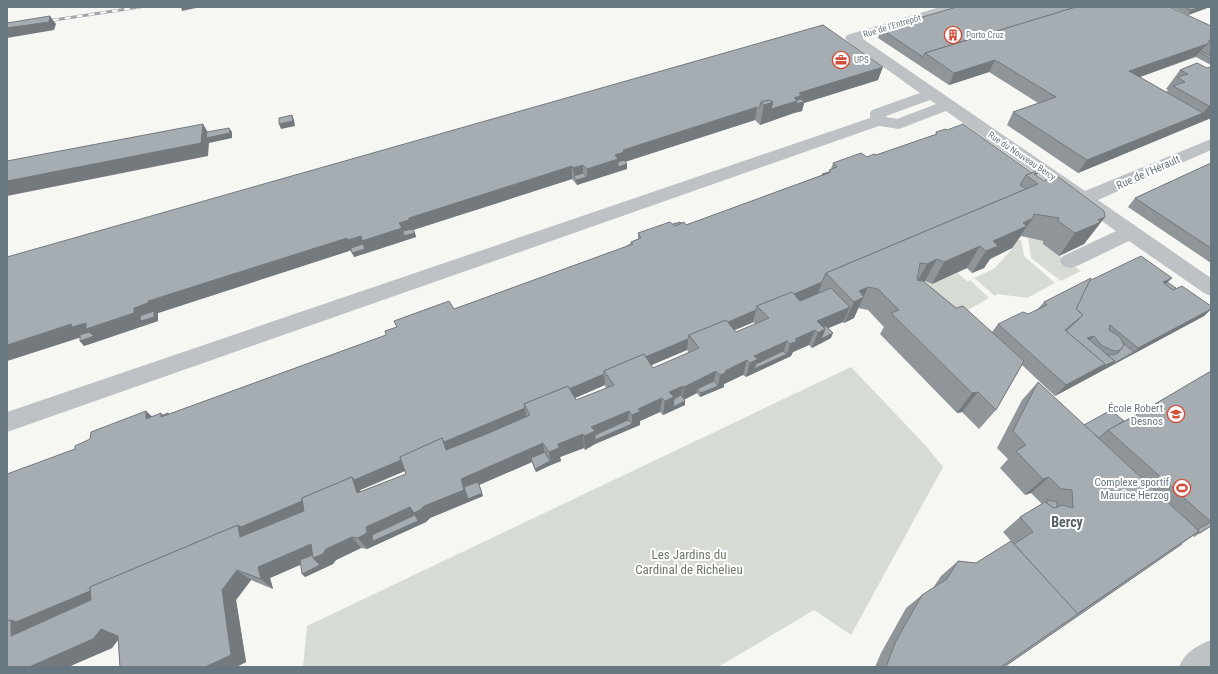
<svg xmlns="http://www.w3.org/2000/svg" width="1218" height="674" font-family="'Roboto Condensed',sans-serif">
<rect width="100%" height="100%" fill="#f6f6f3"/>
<g fill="#d6dbd3">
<polygon points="1028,238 1043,241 1043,244 1081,271 1061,281 1031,258"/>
<polygon points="1018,240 1021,240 1024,256 1055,283 1027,298 998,294 995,296 974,278 995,268 1012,249 1009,245"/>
<polygon points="958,273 968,282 970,280 989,298 966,311 949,306 915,286 925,281 932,284"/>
<polygon points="851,367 927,447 943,467 851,635 814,610 718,667 303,667 307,626"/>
</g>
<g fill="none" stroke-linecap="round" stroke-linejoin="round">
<g fill="#bec2c5" fill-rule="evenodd">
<path d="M940,7H961L959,10L863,39L1085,191L1211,139V150L1098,200L1211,278V296L1204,293L1129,241L1077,266L1070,268L1063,266L1060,261L1063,256L1116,231L946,111L899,129L879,126L7,432V412L870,118V113L872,110L920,93L847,41L845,38L847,35ZM930,100L936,104L897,119L886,117V116Z"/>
<path d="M1211,640V667H1179C1185,652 1196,646 1211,640Z"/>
</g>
<defs>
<polyline id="rail" points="41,22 140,7"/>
</defs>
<use href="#rail" stroke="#a0a6aa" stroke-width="3"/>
<use href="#rail" stroke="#fff" stroke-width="2" stroke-dasharray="6" stroke-linecap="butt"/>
</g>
<g fill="#8f9599" fill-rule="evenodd">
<polygon points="1172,7 1210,7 1188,15"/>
<polygon points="823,25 878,80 804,103 802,111 794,113 760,125 755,120 625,162 627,169 618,171 577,185 572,179 413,230 416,237 367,253 354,257 352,250 158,313 158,321 84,346 80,341 80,337 7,361"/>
<polygon points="1211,26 1211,65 1196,57 1140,77 1166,92 1168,90 1166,89 1180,70 1207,68 1211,118 1078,173 1007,125 1013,112 1038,103 989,72 949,85 878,38 881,29"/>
<path d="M947,130L1032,173H1038L1036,175L1044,181L1105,217L1084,244L1059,256L1043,244V241L1021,236L1012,248L990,259L984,268L972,273L967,268L932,284L925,281L924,282L956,308L992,332L998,324L1028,314L1037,310L1044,302L1089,281L1172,278L1167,282L1176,288L1211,306V309L1204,316L1055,396L1022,365L996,410L979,429L962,412L957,413L880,334L884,327L868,310L858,308L854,318L844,323L843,322L828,328L831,338L812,348L809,345L793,352L791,356L746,377L743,375L724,384V387L700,397L697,393L684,399L685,401V405L663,415L660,412L640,421V425L595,444L585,450L584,448L560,457L561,461L551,465L536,472L532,462L479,485L483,496L430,518L426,522L367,549L361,548L336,560L333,564L305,577L301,564L270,578L273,589L251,580L236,600L246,662L236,667H120L118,640L112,648L68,667H7L75,449L90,439L146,411L152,417L169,414L386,335L397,327L394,321L454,309L627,246V245L630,244L631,242L638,239V233L673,224L681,223L686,225L822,175V174L829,172V170L831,169L833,163L876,155L935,135L936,132ZM754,322L755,324L736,332L734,330ZM687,350L689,353L653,368L651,365ZM605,385L606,388L576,400L575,398ZM405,471L406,474L361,492L360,490Z"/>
<polygon points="1211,163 1211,263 1128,207 1135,198"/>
<polygon points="1211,371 1211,526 1194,537 1193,536 1004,667 875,667 881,653 906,608 922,595 933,588 941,576 958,561 976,563 1011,541 1003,532 1020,517 1042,504 1031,493 1025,495 1000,468 1008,459 997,448 1022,400 1038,382 1084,425 1124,421 1138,414"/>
</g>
<g fill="#74797d">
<polygon points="181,7 196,7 196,8 182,11"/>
<polygon points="1200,7 1210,7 1188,15 1191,10"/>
<polygon points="50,16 56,24 54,30 7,38 7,28"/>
<polygon points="1207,44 1196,56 1121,84 1129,71"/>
<polygon points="995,60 989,72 949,85 954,73"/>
<polygon points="883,67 878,80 804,103 802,111 794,113 760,125 764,105 773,102 794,98 799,93"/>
<polygon points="1211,105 1211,118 1078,173 1087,160 1203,113 1209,106"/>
<polygon points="757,107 755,120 624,162 627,164 627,169 577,185 576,180 587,177 587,169 615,155 623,150"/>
<polygon points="292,115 294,120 295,126 281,129 279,124"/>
<polygon points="203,124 210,136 229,128 232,132 232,138 209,143 208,156 7,196 7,181"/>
<polygon points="583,165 583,178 574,176 573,168"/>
<polygon points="572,166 572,179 413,230 415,233 416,237 354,257 352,253 352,250 158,313 158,321 84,346 80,341 82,337 7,361 7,345 71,324 134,308 148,301 347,238 399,223 409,218"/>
<polygon points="1105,217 1084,244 1059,256 1075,233 1098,220"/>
<polygon points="1033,218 1012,248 990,259 984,268 972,273 986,251 993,241 1023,223"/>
<polygon points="980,246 967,268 932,284 944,262"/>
<polygon points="937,259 925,281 915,286 927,264"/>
<polygon points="1172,278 1163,287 1163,282"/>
<polygon points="822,282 818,294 767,316 759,309"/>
<polygon points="868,287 854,318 844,323 859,291"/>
<polygon points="850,307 843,322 824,330 833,333 831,338 812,348 818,333 815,330 809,345 793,352 791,356 746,377 750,363 754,356 787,341 782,356 787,354 790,344 795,339 817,321"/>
<polygon points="1211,309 1204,316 1055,396 1066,385 1105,364 1115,361 1134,352 1138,348"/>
<polygon points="756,310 753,321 754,322 697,346 691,338"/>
<polygon points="1094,336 1086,344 1087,338"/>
<polygon points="688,339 687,350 612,382 606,373"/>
<polygon points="747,360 743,375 724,384 724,387 717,390 720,375 725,371"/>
<polygon points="716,371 713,386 697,389 697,393 682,401 684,387"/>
<polygon points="604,374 605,385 531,417 526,407"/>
<polygon points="683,386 681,400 685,401 685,405 663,415 665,401 669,392"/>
<polygon points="718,386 717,390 700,397 701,393"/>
<polygon points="978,392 962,412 957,413 972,393"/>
<polygon points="662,398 660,412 640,421 640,425 595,444 585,450 584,436 591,427 629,411 628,424 632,424 632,415 638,409"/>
<polygon points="525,408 527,419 360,490 365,505 7,641 11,620 352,477"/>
<polygon points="146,411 158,422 158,424 166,421 161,417 161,413 168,420 168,413 172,417 172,428 170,425 158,430 146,419"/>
<polygon points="583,434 584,448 560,457 561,461 551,465 549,452 558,444"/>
<polygon points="543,443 545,456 531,458 532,462 465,491 482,493 483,496 430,518 426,522 367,549 358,538 366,527 410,507 424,506 461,479"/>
<polygon points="550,461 551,465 536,472 535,469"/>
<polygon points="1049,477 1031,493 1025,495 1043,479"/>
<polygon points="352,537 361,548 336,560 333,564 305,577 302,574 314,559 270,578 273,589 261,579 258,567 311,544 326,549"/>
<polygon points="237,570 251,580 236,600 246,662 236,667 205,667 222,590"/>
<polygon points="101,629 120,637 112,648 68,667 29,667"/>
</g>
<g fill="#a6adb2" stroke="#74797d">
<polygon points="957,7 1076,7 925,53 923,57 881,29"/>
<polygon points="1076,7 1170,7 1211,26 1211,38 1207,44 1129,71 1203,113 1087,160 1013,112 1056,97 995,60 954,73 925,53"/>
<polygon points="1184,7 1200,7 1191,10"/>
<polygon points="50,16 49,22 7,28 7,23"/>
<polygon points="823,25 883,67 799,93 802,95 794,98 797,101 771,109 773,102 769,100 761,102 759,109 757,107 623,150 624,152 615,155 618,159 587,169 583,165 573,168 572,166 409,218 409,220 399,223 402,228 362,241 361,236 348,240 347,238 148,301 148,303 134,308 134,313 86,329 86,323 72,327 71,324 7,345 7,257"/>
<polygon points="1200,51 1211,56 1211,59 1199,52"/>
<polygon points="1197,63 1207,68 1211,67 1211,105 1209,106 1173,86 1185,82 1177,77 1188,74 1180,70"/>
<polygon points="801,99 804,102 796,104 797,100"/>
<polygon points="769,100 773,102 764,105 761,102"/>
<polygon points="292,115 293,121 279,124 279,118"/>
<polygon points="203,124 201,143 7,181 7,161"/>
<polygon points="963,124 1032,173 1026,175 1020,185 1026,189 826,273 822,282 794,294 792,292 757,306 756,310 728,322 726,320 689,335 688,339 645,357 644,354 604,371 604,374 569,389 568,386 524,404 525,408 444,442 442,438 400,457 401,460 354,480 352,477 302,498 302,501 241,527 238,525 90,587 90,591 16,622 11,620 7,621 7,474 75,449 75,446 90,439 91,432 146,411 146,419 161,413 161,417 386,335 385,331 397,327 394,321 449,301 454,309 633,244 631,242 641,238 638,233 670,222 675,226 684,222 686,225 831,172 829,170 837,167 833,163 861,153 867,157 874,154 876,155 937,134 936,132 946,129 947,130"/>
<polygon points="229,128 230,133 206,138 207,132"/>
<polygon points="624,160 627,164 618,167 618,162"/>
<polygon points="1211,163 1211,248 1135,198"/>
<polygon points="1037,171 1038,173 1034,174 1044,181 1057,176 1104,211 1105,217 1098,220 1101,222 1075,233 1058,221 1059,218 1034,214 1033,218 1023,223 1027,226 993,241 998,246 986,251 980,246 944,262 937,259 927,264 920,263 917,280 923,281 956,308 963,306 1024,361 996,410 978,392 972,393 891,313 899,310 878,289 868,287 859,291 864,297 854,302 826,273 1038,184 1026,175"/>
<polygon points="829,172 828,173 823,175 822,174"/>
<polygon points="583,173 587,177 576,180 574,176"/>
<polygon points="680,222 681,223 675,226 673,224"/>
<polygon points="412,229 415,233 404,236 403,231"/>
<polygon points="363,244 365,249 352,253 351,248"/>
<polygon points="1141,256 1172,278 1163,282 1173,290 1182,286 1211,306 1211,309 1138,348 1110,325 1109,330 1120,337 1124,345 1122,348 1118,351 1111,350 1101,345 1094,336 1087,338 1115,361 1101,367 1105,364 1066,331 1080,318 1083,315 1076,309 1089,281"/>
<polygon points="1091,278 1076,309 1083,315 1065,330 1105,364 1066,385 998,324 1023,312 1028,314 1047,305 1044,302"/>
<polygon points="1167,282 1176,288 1173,290 1165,284"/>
<polygon points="831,288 850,307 817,321 825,329 818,333 815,330 795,339 797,341 790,344 787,341 754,356 758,359 750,363 747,360 725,371 727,372 720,375 716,371 684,387 683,386 669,392 674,397 665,401 662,398 638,409 641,411 632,415 629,411 591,427 595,431 584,436 583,434 558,444 559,448 549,452 543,443 461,479 464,490 424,506 420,510 414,513 410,507 366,527 367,533 358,538 352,537 326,549 323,554 313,558 311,544 258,567 261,579 237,570 222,590 231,655 205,667 120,667 118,636 101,629 93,639 29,667 7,667 7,621 11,620 11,636 91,600 90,587 238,525 240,537 304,511 302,498 352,477 357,493 406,474 400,457 442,438 446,450 489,433 530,415 524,404 568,386 576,400 614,385 604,371 644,354 653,368 699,348 689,335 726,320 736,332 769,318 757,306 792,292 800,301"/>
<polygon points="154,311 154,317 141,321 140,316"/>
<polygon points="826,326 833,333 821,339 825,329 824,327"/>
<polygon points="89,332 94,336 80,341 80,335"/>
<polygon points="1123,343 1134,352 1111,365 1115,361 1106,354 1114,355 1118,353 1122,348 1124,345"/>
<polygon points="783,351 787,354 754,369 756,364"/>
<polygon points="1211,371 1211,522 1108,430 1138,414"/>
<polygon points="714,381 718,386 701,393 697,389"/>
<polygon points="1038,382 1199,531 1077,614 1014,544 1033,532 1020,517 1045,502 1054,508 1062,505 1073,508 1072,490 1061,489 1049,477 1043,479 1016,451 1026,445 1013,431"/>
<polygon points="681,395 685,401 673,407 674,399"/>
<polygon points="1111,410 1124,421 1108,430 1099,438 1084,425"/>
<polygon points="168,413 168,414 164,416 163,415"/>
<polygon points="628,420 632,424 595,440 595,435"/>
<polygon points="545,452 550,461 535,469 531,458"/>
<polygon points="478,482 482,493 468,499 464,487"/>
<polygon points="1047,500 1057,502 1057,507 1054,508 1047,503"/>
<polygon points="415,515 418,521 373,541 372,535"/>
<polygon points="1211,522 1211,526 1200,533 1198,532 1199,531 1198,529"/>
<polygon points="1011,541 1078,614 1001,667 886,667 896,641 922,595 947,579 958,561 976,563"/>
<polygon points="1181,543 1182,544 1004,667 1001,667"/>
<polygon points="313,555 313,558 320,565 302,574 300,560"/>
</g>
<defs>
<symbol id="building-ring" viewBox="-11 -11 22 22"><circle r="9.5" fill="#fff" stroke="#d24e38" stroke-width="1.5"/><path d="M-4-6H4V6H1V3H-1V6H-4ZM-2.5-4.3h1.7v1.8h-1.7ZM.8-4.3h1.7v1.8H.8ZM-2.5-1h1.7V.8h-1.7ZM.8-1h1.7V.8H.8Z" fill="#d24e38"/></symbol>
<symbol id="office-ring" viewBox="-11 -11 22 22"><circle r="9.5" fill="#fff" stroke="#d24e38" stroke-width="1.5"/><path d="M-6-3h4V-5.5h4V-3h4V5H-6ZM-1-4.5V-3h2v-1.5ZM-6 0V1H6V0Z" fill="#d24e38"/></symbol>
<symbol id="school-ring" viewBox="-11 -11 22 22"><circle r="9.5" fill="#fff" stroke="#d24e38" stroke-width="1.5"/><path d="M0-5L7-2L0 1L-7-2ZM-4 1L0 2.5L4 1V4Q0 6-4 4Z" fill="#d24e38"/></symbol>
<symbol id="stadium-ring" viewBox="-11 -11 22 22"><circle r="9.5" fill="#fff" stroke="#d24e38" stroke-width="1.5"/><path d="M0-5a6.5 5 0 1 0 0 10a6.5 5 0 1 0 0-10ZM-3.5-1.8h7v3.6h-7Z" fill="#d24e38"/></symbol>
</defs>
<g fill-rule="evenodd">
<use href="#building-ring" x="943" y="25" width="20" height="20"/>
<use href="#office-ring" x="831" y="50" width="20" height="20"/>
<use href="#school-ring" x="1166" y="404" width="20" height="20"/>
<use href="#stadium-ring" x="1172" y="478" width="20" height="20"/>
</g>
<g text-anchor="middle" stroke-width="4" stroke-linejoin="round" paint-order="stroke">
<g font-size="9" fill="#687881" stroke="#fff">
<text transform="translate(892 26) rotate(-17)" y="3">Rue de l'Entrepôt</text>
<text transform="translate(1022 156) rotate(34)" y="3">Rue du Nouveau Bercy</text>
</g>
<g font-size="9" fill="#687881" stroke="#fff" text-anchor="start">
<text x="966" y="38">Porto Cruz</text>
<text x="854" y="63">UPS</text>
</g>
<g font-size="11" fill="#687881" stroke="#fff">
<text transform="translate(1148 172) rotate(-24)" y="4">Rue de l'Hérault</text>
</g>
<g font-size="11" fill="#687881" stroke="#fff" text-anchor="end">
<text x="1163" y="412">École Robert<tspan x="1163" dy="13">Desnos</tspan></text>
<text x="1169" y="486">Complexe sportif<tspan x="1169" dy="13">Maurice Herzog</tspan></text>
</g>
<g font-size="13" fill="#6c7966" stroke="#fff">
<text x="689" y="559">Les Jardins du<tspan x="689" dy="15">Cardinal de Richelieu</tspan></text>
</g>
<g font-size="14" font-weight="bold" fill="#556167" stroke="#fff">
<text x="1067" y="527">Bercy</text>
</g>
</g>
<rect width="1218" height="674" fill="none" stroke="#687881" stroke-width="16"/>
</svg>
